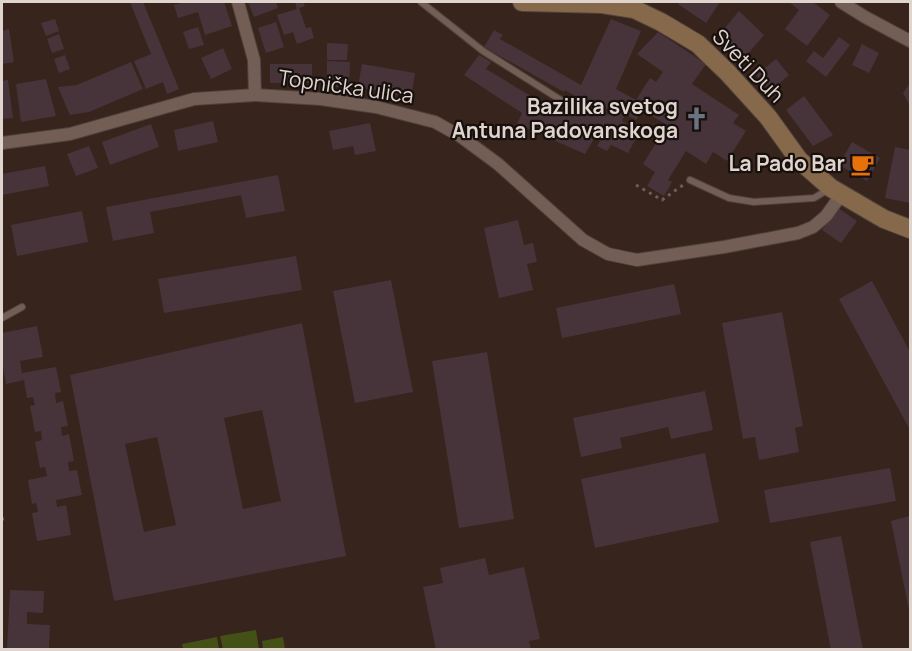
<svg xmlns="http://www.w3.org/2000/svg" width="912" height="651" font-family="Manrope,sans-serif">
<rect width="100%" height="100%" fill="#36241d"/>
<g fill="#435116">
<polygon points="256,630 259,649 223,649 220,636"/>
<polygon points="217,637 219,649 183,649 182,644"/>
<polygon points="283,637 285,649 263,649 262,641"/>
</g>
<g fill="#47343b" fill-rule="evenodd">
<polygon points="130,2 143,2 179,89 167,94 163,82 146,89 134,61 151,54"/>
<polygon points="184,2 224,2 232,26 205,35 198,12 178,18 174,5"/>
<polygon points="248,2 276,2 278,8 254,17"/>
<polygon points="295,2 303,2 305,6 299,8 306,28 311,27 314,38 297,44 293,32 284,35 277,15 297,9"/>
<polygon points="679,2 720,2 706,23 678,4"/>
<polygon points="789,2 813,2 830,15 807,46 785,29 799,10"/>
<polygon points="739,11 764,35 745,57 719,35"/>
<polygon points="55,19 59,31 46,36 41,23"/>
<path d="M611,19L641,31L616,89L636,100L650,78L656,82L663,72L637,54L658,32L706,64L692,84L739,115L733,123L746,131L727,161L713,152L706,164L686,151L668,180L672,182L664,196L647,186L655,172L643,164L667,125L642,110L636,120L625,114L622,121L640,131L628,153L611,145L607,151L597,146L600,141L595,137L585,154L517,124L522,113L464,75L479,55L491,62L486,69L534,98L567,115L575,96L565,90L564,92L484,47L494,30L503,35L500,39L581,85ZM609,104L615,108L611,114L604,115Z"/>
<polygon points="276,22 284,47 266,53 258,28"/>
<polygon points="198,27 204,45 189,49 183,32"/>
<polygon points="9,29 14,62 2,64 2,31"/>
<polygon points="59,34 64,49 52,53 47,39"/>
<polygon points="839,37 850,45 826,77 806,61 814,51 823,58"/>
<polygon points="327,43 348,44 347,60 327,60"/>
<polygon points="862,44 879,53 869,73 852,65"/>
<polygon points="223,48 232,69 211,79 201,58"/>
<polygon points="65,55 70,69 59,73 54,59"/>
<polygon points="776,59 789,75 770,91 756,75"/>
<polygon points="327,61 350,62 349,87 327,87"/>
<polygon points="131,62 143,89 89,112 70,115 58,87 77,85"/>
<rect x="270" y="64" width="42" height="19"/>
<polygon points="362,64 415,73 411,98 358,87"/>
<polygon points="46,79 56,116 21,122 16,84"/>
<polygon points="8,80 13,118 2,119 2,81"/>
<polygon points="910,83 910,106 903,93"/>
<polygon points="804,96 833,135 813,146 786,110"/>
<polygon points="213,121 218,142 178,151 174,130"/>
<polygon points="370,123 376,151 355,155 353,146 333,150 329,131"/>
<polygon points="151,124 159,147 110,165 102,142"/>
<polygon points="852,142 880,158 867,181 839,165"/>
<polygon points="89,146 98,168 76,176 67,154"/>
<polygon points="895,147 910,150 910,203 885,198"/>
<polygon points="45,166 49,186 2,195 2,174"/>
<polygon points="278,175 285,211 246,218 241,195 150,212 154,233 113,241 106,207"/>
<polygon points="838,208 857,221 841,243 822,230"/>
<polygon points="82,211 88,242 17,256 11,225"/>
<polygon points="518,220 524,245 533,243 537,262 527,264 533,290 499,298 484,228"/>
<polygon points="296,256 302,290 164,313 158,279"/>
<polygon points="391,280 413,392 355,403 333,291"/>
<polygon points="872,281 910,352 910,430 839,299"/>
<polygon points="674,284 681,314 562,338 556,308"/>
<polygon points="782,312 803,426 795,428 799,452 759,460 755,437 743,439 722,323"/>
<path d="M302,323L346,556L114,601L70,375ZM262,410L281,501L243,509L224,418ZM157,437L176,525L144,532L125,444Z"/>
<polygon points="37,326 43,357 20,361 22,373 56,367 61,392 55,393 56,403 63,401 68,426 61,427 62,436 69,434 74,461 68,462 69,471 77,470 82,495 56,500 57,507 66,505 71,535 37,541 32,513 38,512 36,503 32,504 28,480 47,476 45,467 40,468 35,442 42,440 41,431 35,432 30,406 35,405 33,397 27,398 24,380 6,384 2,360 2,333"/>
<polygon points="487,352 514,519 459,528 432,361"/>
<polygon points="705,391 713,430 671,439 668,427 620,438 622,448 581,457 573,418"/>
<polygon points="705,453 719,522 595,548 581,479"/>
<polygon points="890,468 896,501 770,523 764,490"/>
<polygon points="910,516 910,610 909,610 891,521"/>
<polygon points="841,536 863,650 831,650 810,542"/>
<polygon points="485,558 489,575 524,567 540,639 529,641 531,650 436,650 423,587 443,583 440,568"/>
<polygon points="10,590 44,591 43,613 27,612 27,624 50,625 49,648 7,650"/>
</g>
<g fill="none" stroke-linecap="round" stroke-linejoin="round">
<defs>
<g id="service">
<polyline points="421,2 483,51 567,104"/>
<polyline points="690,180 729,198 754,202 814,198 829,189"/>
<polyline points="2,318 22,307"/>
</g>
<g id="minor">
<polyline points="238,2 254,60 255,95"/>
<polyline points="841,2 865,17 910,41"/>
<polyline points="2,143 70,134 194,99 255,95 321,99 376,107 435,122 460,136 498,164 583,240 608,254 637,260 724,247 798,233 813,227 826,216 841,195"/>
</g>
<polyline id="secondary" points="522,2 602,4 634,9 661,22 698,44 728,73 768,117 799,160 831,188 884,219 910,229"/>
</defs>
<use href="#service" stroke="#4f413b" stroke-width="8"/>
<use href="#minor" stroke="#4f413b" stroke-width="14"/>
<use href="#secondary" stroke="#4f413b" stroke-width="20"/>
<g stroke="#6e5e58" stroke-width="3" stroke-dasharray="3 4.5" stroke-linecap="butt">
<polyline points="636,185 662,200 683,185"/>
<polyline points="2,519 4,519"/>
</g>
<use href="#service" stroke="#725e55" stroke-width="6"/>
<use href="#minor" stroke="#725e55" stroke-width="12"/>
<use href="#secondary" stroke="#86684a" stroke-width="18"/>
</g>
<defs>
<symbol id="church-bare" viewBox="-9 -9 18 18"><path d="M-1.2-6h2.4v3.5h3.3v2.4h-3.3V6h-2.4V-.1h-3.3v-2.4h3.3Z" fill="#6b7280" stroke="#17100c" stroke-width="2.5" paint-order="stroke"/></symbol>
<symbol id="cafe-bare" viewBox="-9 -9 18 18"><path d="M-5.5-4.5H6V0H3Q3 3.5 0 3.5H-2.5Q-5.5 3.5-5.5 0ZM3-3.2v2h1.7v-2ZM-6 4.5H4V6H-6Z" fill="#e8710a" stroke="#17100c" stroke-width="2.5" paint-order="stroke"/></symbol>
</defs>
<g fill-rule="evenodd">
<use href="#church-bare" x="680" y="102" width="33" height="33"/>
<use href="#cafe-bare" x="846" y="148" width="33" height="33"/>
</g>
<g text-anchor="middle" stroke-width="4.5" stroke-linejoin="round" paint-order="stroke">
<g font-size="21" fill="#e0d4cf" stroke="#17100c">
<text transform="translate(748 66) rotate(46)" y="7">Sveti Duh</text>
<text transform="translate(346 87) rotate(8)" y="7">Topnička ulica</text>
</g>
<g font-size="21" font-weight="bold" fill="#e0d4cf" stroke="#17100c" text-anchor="end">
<text x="678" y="114">Bazilika svetog<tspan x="678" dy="24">Antuna Padovanskoga</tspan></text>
<text x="845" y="171">La Pado Bar</text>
</g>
</g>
<rect width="912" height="651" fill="none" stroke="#e0d4cf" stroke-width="6"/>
</svg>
